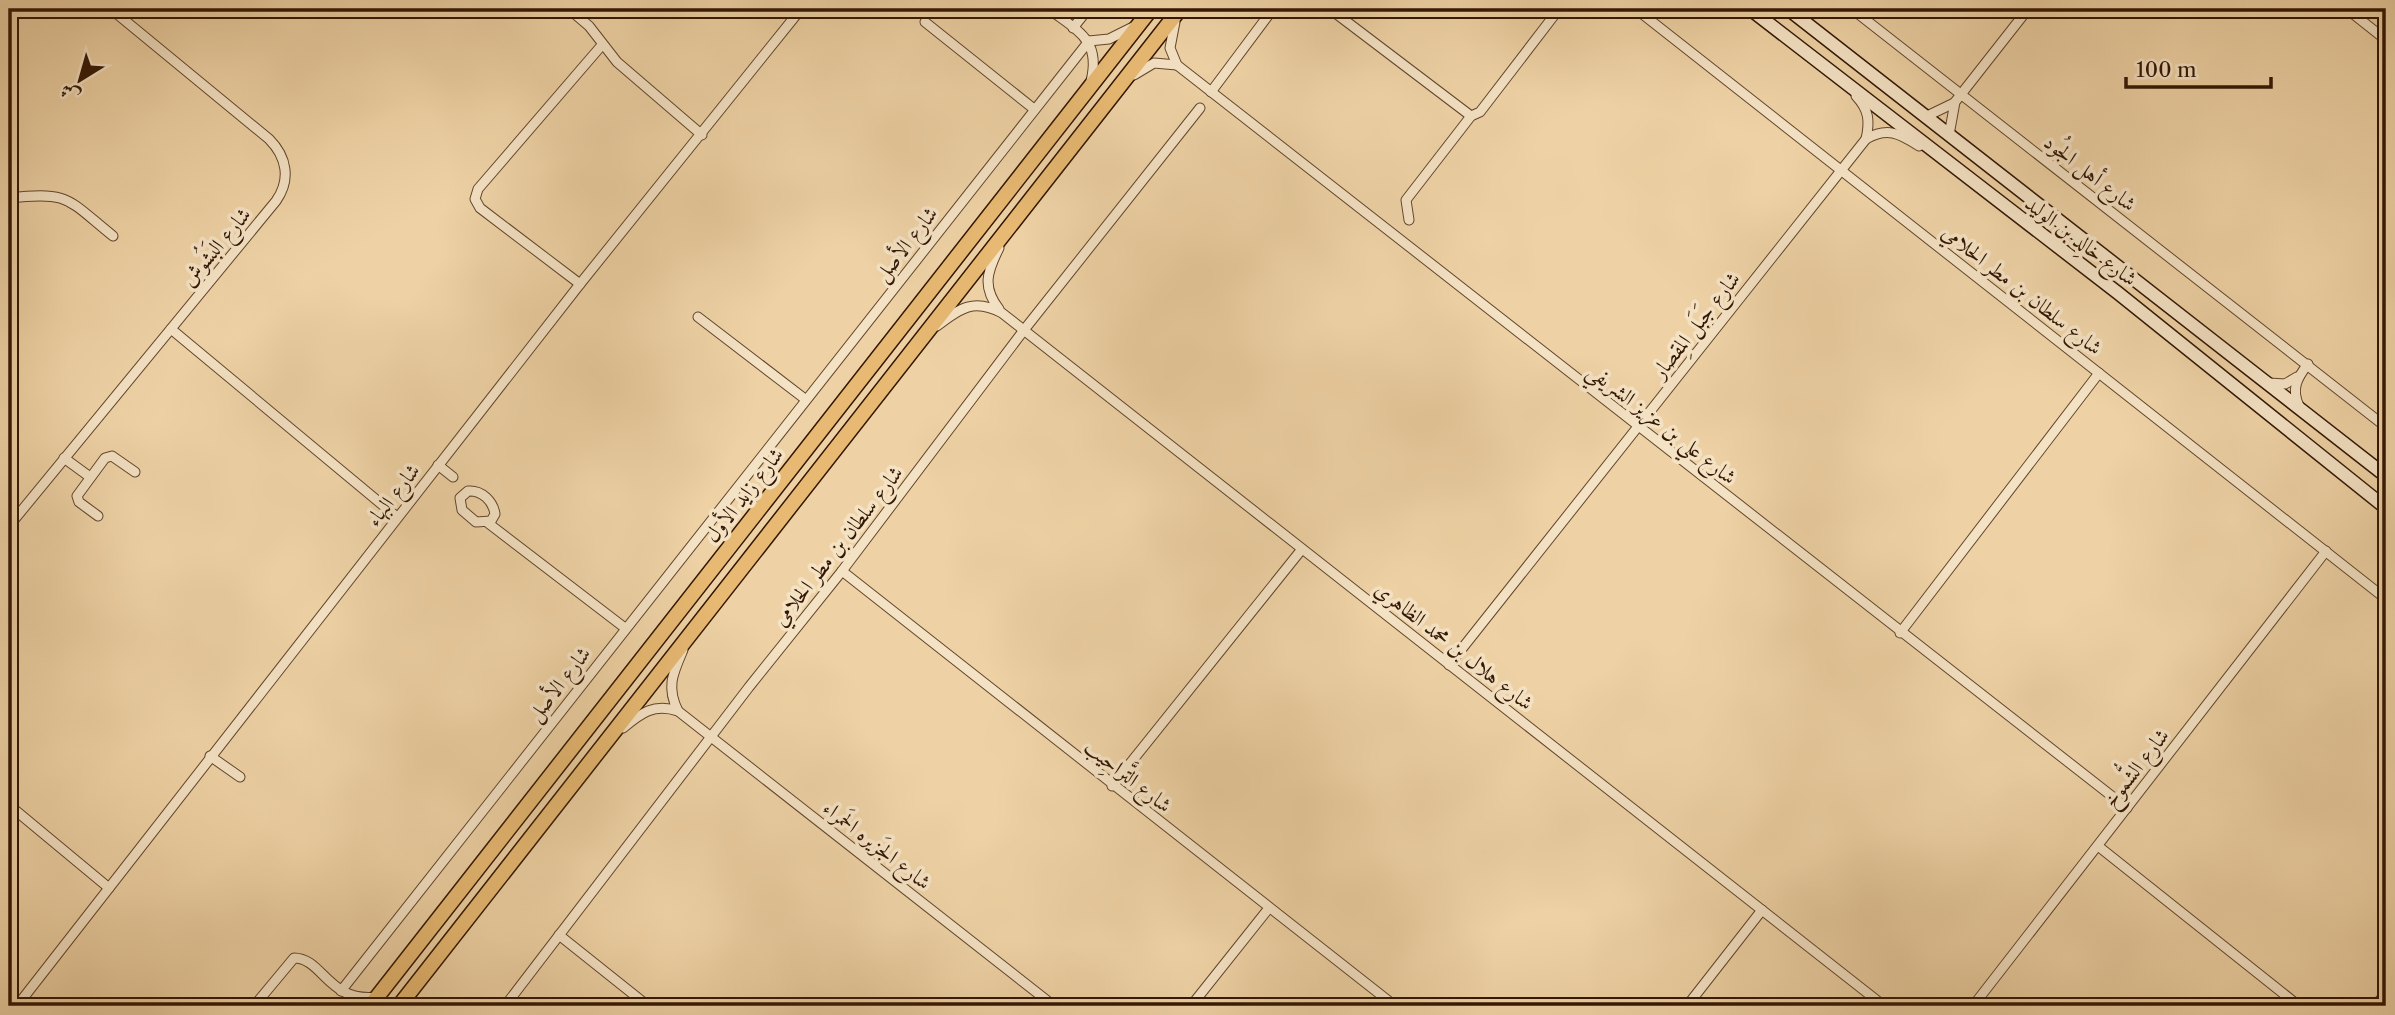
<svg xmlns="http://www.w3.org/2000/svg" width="2395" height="1015" font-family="'Libre Caslon Text',Amiri,serif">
<rect width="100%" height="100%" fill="#eed2a5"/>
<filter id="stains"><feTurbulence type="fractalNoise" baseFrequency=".00286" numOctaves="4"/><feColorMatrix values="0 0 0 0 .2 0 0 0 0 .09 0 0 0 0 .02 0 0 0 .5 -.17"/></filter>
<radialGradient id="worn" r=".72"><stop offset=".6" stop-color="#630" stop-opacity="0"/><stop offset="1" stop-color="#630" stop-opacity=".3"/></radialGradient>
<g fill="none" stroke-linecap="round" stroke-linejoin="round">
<defs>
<g id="street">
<polyline points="569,9 589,26 617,62 702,135"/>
<path d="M1049,9C1078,31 1101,40 1091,81"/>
<polyline points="1330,9 1471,116"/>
<polyline points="1636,9 2386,599"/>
<polyline points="1852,9 2386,427"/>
<polyline points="2347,9 2386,40"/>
<polyline points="925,22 1034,109"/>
<polyline points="1175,22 1170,48 1177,65 2127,808"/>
<polyline points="1073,28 1088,9"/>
<polyline points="1089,41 1109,39 1133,27"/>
<polyline points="1134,75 1154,63 1177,65"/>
<polyline points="1211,92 1273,9"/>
<path d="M1856,96C1869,110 1870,121 1866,139"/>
<polyline points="1925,117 1954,103"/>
<polyline points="1949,135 1955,102 2028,9"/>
<path d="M9,198C70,191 67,199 113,236"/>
<polyline points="1409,220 1406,200 1471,116 1480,112 1559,9"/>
<path d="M999,248C987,272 982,287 999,309"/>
<polyline points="580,284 480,208 475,199 478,189 602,45"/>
<polyline points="698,317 805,399"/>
<path d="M937,326C960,308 974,298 1002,313L1884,1006"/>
<polyline points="171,329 397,517"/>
<polyline points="2269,383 2285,384 2297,377"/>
<path d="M2299,406C2291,389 2297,378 2308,364"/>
<polyline points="64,458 90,477"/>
<polyline points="438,465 453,477"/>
<path d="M468,491C482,490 493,501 495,514L491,521L476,522L462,510L460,498Z"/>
<polyline points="98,516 79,502 77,496 105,458 112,456 135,472"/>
<polyline points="488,523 625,628"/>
<path d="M9,526L276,201C291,180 287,157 269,139L111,9"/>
<polyline points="842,571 1395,1006"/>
<polyline points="1900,633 2099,373"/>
<path d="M1449,665L1866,139C1887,127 1899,133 1919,146"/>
<path d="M678,711C666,687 673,673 683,650"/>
<path d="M623,728C641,713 654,703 678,711L1054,1006"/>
<polyline points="210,756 240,777"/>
<polyline points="1112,786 1302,549"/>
<polyline points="9,805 109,888"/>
<polyline points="2098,846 2299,1006"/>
<polyline points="559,935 648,1006"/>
<polyline points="341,991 1089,41"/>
<polyline points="17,1006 580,284 801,9"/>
<path d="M254,1006L294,958C323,958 328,1003 377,997"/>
<polyline points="505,1006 749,687 842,571 1024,330 1200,108"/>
<polyline points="1191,1006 1269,908"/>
<polyline points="1687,1006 1762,910"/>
<polyline points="1973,1006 2326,551"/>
<polyline points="2375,1006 2386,993"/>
</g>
<g id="secondary">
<polyline points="1750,9 2118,293 2386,508"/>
<polyline points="1788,9 2386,476"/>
</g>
<g id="primary">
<polyline points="370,1006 1151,9"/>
<polyline points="399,1006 1180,9"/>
</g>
</defs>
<use href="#street" stroke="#62462c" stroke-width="11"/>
<use href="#secondary" stroke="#331704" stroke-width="15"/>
<use href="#primary" stroke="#331704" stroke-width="17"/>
<use href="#street" stroke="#f4e2c4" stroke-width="9"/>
<use href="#secondary" stroke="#f4e2c4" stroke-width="12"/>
<use href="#primary" stroke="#e7b972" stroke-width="14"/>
</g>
<g text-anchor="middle" stroke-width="7" stroke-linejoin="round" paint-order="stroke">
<g font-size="21" fill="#331704" stroke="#f4e2c4">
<text transform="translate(2090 173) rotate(38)" y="7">شارع أهل الجُود</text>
<text transform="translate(2081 241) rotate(37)" y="7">شارع خالِد بن الوليد</text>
<text transform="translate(906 244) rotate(-52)" y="7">شارع الأصل</text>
<text transform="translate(216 247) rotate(-50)" y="7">شارع البَشُوش</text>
<text transform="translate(2022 290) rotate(38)" y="7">شارع سلطان بن مطر الحلامي</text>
<text transform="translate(1696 325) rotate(-52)" y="7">شارع جَبَل المِقصار</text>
<text transform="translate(1662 424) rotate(38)" y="7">شارع علي بن عزيز الشريفي</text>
<text transform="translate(393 495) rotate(-52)" y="7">شارع البهاء</text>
<text transform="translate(744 495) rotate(-52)" y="7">شارع زايد الأول</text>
<text transform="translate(838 546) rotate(-52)" y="7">شارع سلطان بن مطر الحلامي</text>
<text transform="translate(1454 646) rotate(38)" y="7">شارع هلال بن محمد الظاهري</text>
<text transform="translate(559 684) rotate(-52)" y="7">شارع الأصل</text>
<text transform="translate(2136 768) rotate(-52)" y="7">شارع الشُّموخ</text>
<text transform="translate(1128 776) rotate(38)" y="7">شارع التَّراحِيب</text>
<text transform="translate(877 845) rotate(38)" y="7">شارع الجَزيره الحَمراء</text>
</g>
</g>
<rect width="2395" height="1015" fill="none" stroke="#eed2a5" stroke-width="35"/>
<rect x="10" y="10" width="2374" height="994" fill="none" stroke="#331704" stroke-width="3.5"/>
<rect x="18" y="18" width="2360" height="980" fill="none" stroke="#331704" stroke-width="2"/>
<g transform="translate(80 80) rotate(217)" stroke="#f4e2c4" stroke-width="5" paint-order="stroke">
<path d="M0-5L12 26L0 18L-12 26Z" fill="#331704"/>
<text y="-10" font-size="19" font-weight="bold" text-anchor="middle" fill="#331704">ش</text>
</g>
<path d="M2126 77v10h145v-10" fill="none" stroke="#331704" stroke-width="3.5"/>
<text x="2136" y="77" font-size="21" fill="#331704" stroke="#f4e2c4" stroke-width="5" paint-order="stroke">100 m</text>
<rect width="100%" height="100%" filter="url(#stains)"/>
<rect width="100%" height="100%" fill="url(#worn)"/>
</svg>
